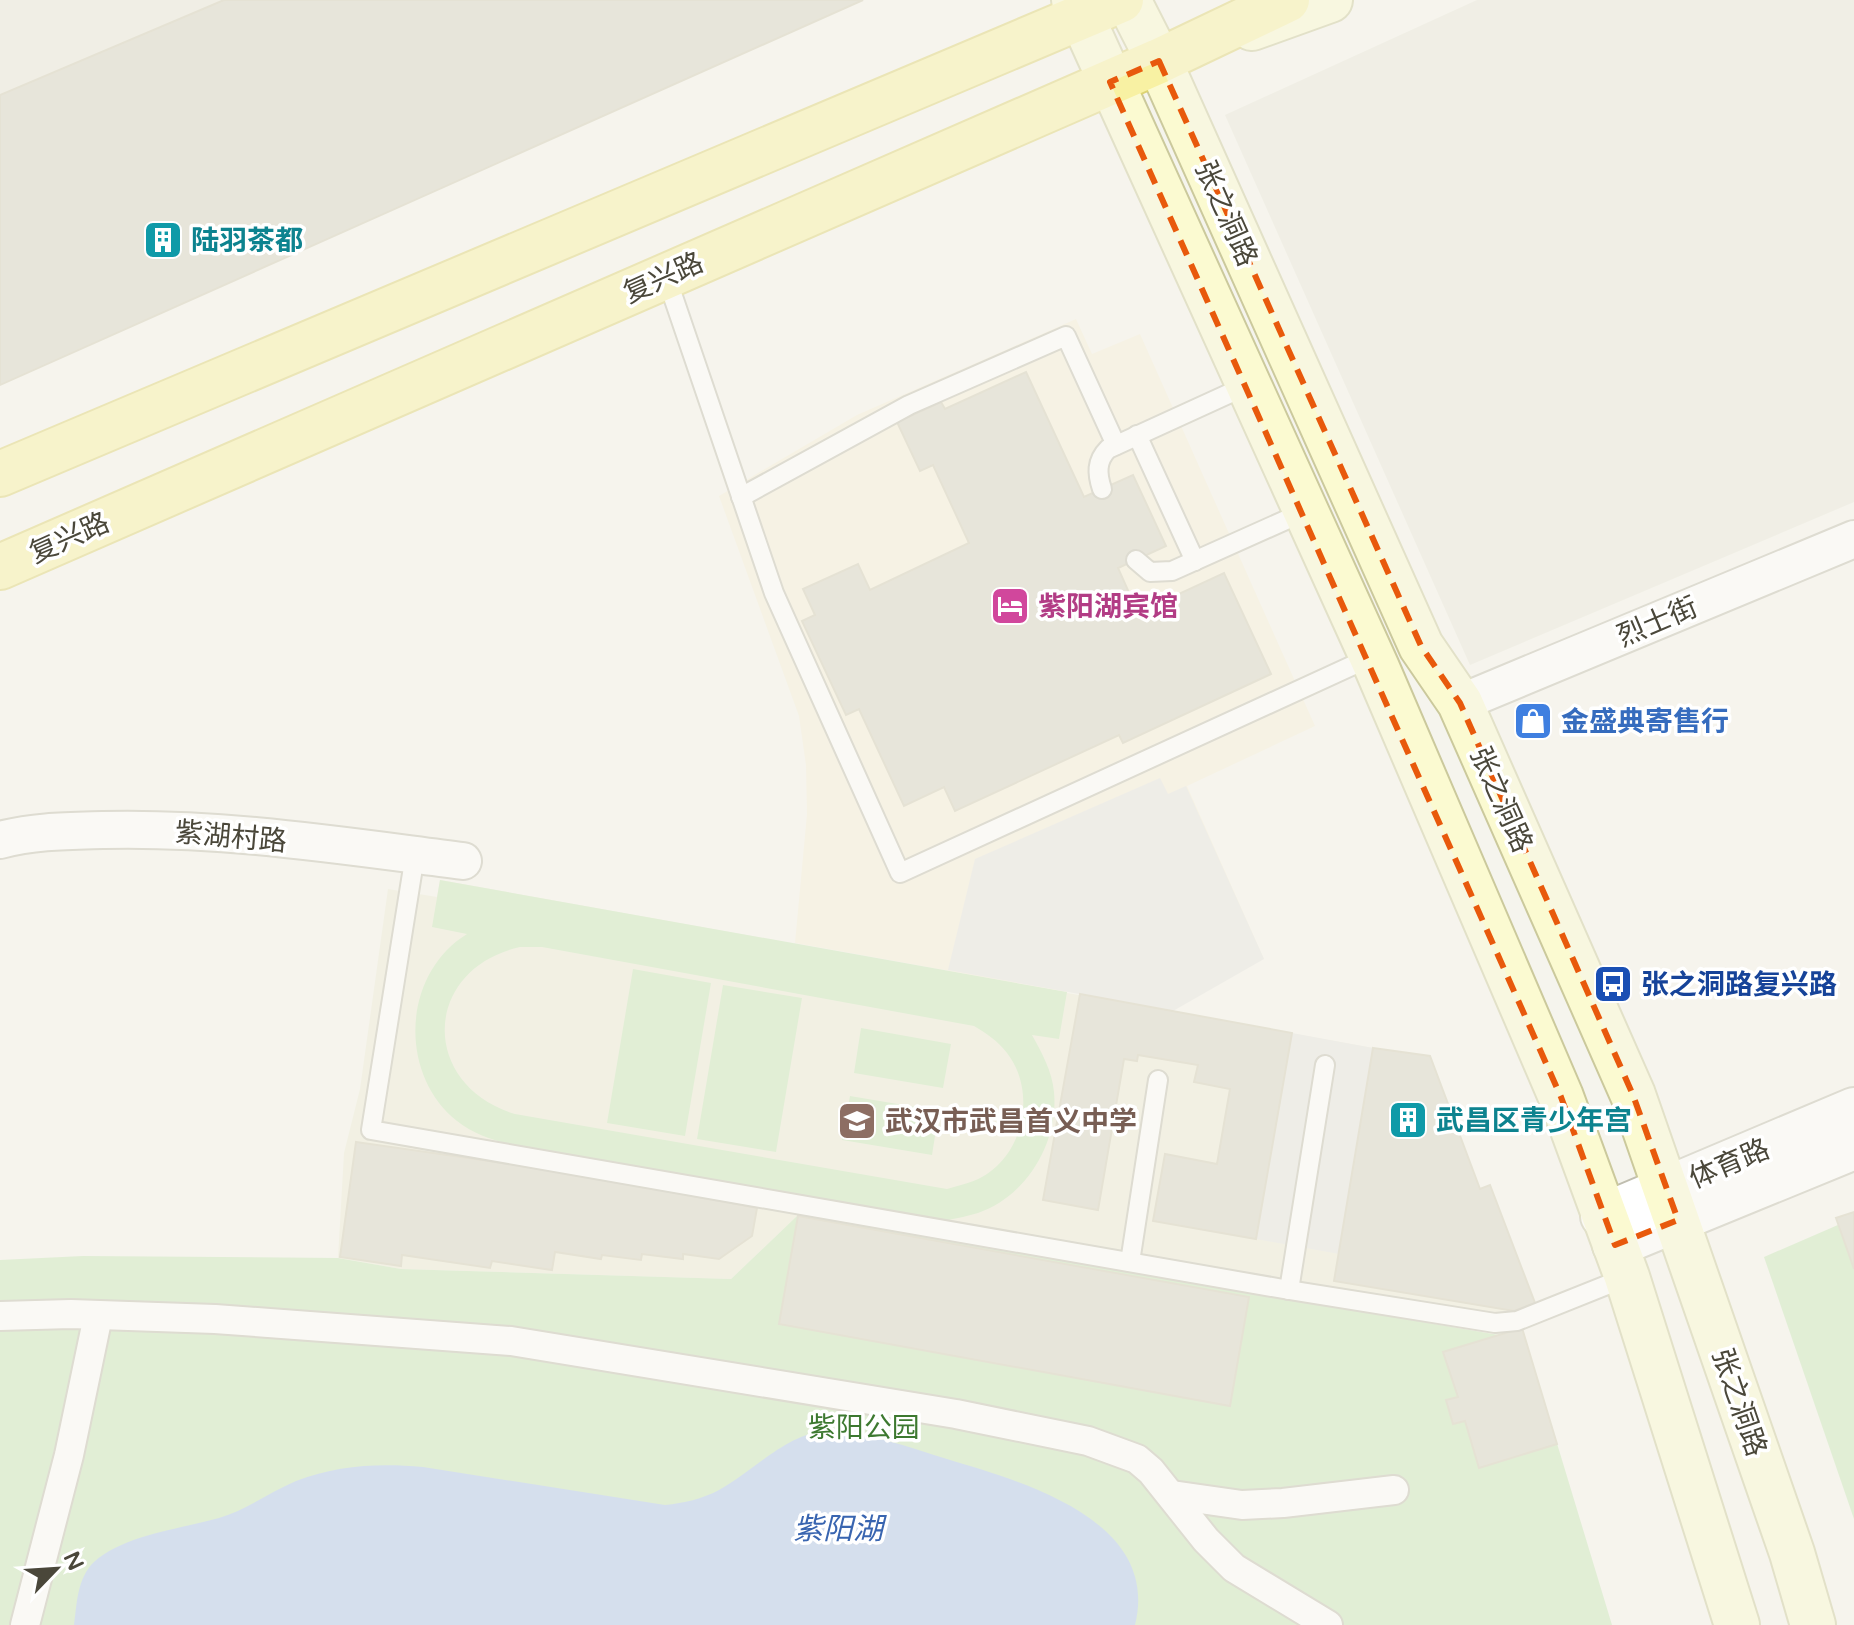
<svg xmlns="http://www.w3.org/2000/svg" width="1854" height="1625" font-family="'Varela Round','Noto Sans SC',sans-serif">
<rect width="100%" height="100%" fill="#f5f4ed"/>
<g fill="#e9e7db">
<polygon points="0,0 224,0 0,95"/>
<polygon points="1477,0 1854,0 1854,502 1470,665 1225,115"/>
</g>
<polygon fill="#f5efda" points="1076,319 1092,354 1140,334 1315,726 1187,786 1264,959 1067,992 795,943 807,814 806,765 799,716 719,496 857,415"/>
<polygon fill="#edecd8" points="440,880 1373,1048 1334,1280 1514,1311 1535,1303 1539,1313 1522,1328 1499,1335 798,1215 731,1279 401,1269 338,1258 344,1153 360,1089 388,889 437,897"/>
<g fill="#c8e6b9" fill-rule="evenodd">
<path d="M440,880L1067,992L1059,1039L1032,1035C1042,1053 1052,1071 1054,1092C1059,1142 1026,1197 978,1213C968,1216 958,1218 948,1220L508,1144C490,1139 472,1133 457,1121C398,1074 402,974 467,934L432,927ZM520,947H542L974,1026C986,1033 998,1041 1007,1053C1035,1089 1026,1148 987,1174C975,1182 961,1185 947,1189L515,1114C419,1085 422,969 520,947Z"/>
<polygon points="633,969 711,983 685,1136 607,1123"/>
<polygon points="723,985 802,998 776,1152 697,1139"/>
<polygon points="861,1028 951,1044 943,1088 854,1073"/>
<polygon points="850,1096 939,1111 932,1155 842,1140"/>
<polygon points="798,1215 1499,1335 1522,1328 1612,1625 0,1625 0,1260 83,1256 338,1258 401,1269 731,1279"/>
<polygon points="1854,1218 1854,1519 1764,1257"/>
</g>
<g fill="#e5e4e0">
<polygon points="1160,778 1168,794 1186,786 1264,959 1173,1011 948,970 975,859"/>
<polygon points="1292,1033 1373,1048 1339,1254 1256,1239"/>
</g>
<path fill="#aec6ed" d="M829,1430C870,1433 908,1447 947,1459C1023,1482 1161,1520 1135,1625H74C77,1604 77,1578 94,1562C124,1535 180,1529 219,1518C246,1510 270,1492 296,1481C338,1465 379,1463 423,1467L665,1505C684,1503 702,1499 719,1490C757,1469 785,1434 829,1430Z"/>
<g fill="#d6d3c3" stroke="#d1ccb6" stroke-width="2">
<polygon points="224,0 863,0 0,385 0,95"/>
<polygon points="1026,372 1084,497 1133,475 1166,546 1118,568 1138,613 1224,573 1271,674 1123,743 1119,735 955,811 944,787 904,806 859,709 846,715 802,621 815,615 803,589 858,564 870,590 969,543 933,465 920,471 897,422 941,402 945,409"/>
<polygon points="1080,994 1292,1033 1256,1239 1153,1221 1165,1154 1217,1164 1230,1089 1194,1082 1198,1065 1138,1055 1137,1061 1124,1059 1098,1210 1043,1200"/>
<polygon points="1373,1048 1430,1056 1480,1189 1490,1185 1535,1303 1514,1311 1334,1281"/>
<polygon points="356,1142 566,1172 757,1208 752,1236 719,1259 683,1254 683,1259 642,1254 641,1260 602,1255 601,1259 555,1252 552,1270 492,1261 490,1268 402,1255 401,1266 340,1257"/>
<polygon points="1854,1212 1854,1269 1836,1218"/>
<polygon points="798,1216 1249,1297 1230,1406 779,1324"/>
<polygon points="1522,1328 1557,1444 1479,1468 1465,1421 1453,1424 1446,1400 1458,1397 1443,1352"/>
</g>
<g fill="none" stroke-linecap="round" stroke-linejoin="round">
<defs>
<g id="service">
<polyline points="666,276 774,593 900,873 1371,657"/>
<polyline points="1137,435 1195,561"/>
<path d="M1102,489C1097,474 1096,461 1108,449L1248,385"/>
<polyline points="741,497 909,405 1066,336 1116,445"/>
<polyline points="1136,560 1150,572 1172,571 1306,511"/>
<polyline points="415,855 371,1130 1289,1290 1495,1323 1517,1321 1627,1277"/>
<polyline points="1130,1262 1158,1080"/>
<polyline points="1289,1290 1325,1065"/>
</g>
<g id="pedestrian">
<polyline points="0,1316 71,1314 215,1319 511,1341 956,1414 1088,1441 1137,1459 1151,1471 1206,1540 1234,1568 1328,1625"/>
<polyline points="1172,1495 1242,1505 1283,1503 1394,1490"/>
<polyline points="25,1625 69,1455 98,1316"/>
</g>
<g id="minor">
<polyline points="1460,703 1854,539"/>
<path d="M0,840C34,831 68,831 103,830C223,827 344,846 463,861"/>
</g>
<g id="tertiary">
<polyline points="1603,1216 1854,1110"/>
<polyline points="1615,1245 1854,1147"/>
</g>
<g id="secondary">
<polyline points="1074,0 1377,668 1561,1097 1627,1277 1737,1625"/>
<polyline points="1128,0 1159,61 1421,646 1460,703 1633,1095 1792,1553 1813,1625"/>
<polyline points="1252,28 1330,0"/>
</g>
<g id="primary">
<polyline points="0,474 1121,0"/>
<polyline points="0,567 1159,61 1287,0"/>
</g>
</defs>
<use href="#service" stroke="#c0beb0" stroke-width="22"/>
<use href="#pedestrian" stroke="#c0beb0" stroke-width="32"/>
<use href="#minor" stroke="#c0beb0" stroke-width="40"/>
<use href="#tertiary" stroke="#c0beb0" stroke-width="48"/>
<use href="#secondary" stroke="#cbc99c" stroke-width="48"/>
<use href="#primary" stroke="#ddd373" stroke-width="48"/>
<use href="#service" stroke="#fff" stroke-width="18"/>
<use href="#pedestrian" stroke="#fff" stroke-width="28"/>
<use href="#minor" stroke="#fff" stroke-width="36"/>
<use href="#tertiary" stroke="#fff" stroke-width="44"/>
<use href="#secondary" stroke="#fbfad1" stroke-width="44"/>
<use href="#primary" stroke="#f8f1a3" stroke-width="44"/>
</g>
<path d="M0 0H1854V1625H0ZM1159,61L1421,646L1460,703L1633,1095L1678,1220L1615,1245L1561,1097L1110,82Z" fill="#f5f4ed" fill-opacity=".55" fill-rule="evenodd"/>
<path fill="none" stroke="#e8590c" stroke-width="6" stroke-dasharray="16 10" stroke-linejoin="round" d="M1159,61L1421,646L1460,703L1633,1095L1678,1220L1615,1245L1561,1097L1110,82Z"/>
<defs>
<symbol id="building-square" viewBox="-11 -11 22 22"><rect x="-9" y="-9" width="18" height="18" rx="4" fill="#0f9aa8" stroke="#fff"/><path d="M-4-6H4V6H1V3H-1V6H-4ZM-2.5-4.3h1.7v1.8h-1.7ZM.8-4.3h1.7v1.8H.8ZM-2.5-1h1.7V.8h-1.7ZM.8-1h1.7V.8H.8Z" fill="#fff"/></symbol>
<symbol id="hotel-square" viewBox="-11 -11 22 22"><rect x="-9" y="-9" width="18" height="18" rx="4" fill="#d1479c" stroke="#fff"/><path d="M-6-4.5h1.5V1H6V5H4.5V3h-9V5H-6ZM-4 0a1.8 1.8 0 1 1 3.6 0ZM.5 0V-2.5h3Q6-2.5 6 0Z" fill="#fff"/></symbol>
<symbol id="shop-square" viewBox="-11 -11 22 22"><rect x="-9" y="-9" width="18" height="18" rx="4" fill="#3f7fe0" stroke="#fff"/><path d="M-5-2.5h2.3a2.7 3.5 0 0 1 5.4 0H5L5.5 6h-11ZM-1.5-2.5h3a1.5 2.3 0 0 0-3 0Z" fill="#fff"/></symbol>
<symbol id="bus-square" viewBox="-11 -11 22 22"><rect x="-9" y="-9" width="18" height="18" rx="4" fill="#1a4fb4" stroke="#fff"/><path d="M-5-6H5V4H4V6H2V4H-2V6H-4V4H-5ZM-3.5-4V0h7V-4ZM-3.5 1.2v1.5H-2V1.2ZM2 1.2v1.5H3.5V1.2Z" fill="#fff"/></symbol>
<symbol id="school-square" viewBox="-11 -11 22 22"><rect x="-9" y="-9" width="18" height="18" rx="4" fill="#8d6e63" stroke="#fff"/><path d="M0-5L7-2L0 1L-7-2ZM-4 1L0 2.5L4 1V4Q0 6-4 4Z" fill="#fff"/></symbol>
</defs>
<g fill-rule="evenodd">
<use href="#building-square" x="141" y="218" width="44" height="44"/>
<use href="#hotel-square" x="988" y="584" width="44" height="44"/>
<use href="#shop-square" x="1511" y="699" width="44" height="44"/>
<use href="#bus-square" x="1591" y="962" width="44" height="44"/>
<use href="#building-square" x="1386" y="1098" width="44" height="44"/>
<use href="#school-square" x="835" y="1099" width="44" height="44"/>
</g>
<g text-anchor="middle" stroke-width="7" stroke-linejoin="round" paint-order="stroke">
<g font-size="28" fill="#4a473a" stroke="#fff">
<text transform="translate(1227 213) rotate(66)" y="10">张之洞路</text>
<text transform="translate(663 277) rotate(-24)" y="10">复兴路</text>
<text transform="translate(69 537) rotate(-24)" y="10">复兴路</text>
<text transform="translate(1657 621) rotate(-23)" y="10">烈士街</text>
<text transform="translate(1502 799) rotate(66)" y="10">张之洞路</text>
<text transform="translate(231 836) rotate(5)" y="10">紫湖村路</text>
<text transform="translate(1729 1163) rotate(-23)" y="10">体育路</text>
<text transform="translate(1740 1402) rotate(71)" y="10">张之洞路</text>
</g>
<g font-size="28" font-weight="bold" fill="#0d838f" stroke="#fff" text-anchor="start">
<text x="191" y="250">陆羽茶都</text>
<text x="1436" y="1130">武昌区青少年宫</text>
</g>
<g font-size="28" font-weight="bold" fill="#b23c85" stroke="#fff" text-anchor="start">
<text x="1038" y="616">紫阳湖宾馆</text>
</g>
<g font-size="28" font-weight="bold" fill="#366cbe" stroke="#fff" text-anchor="start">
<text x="1561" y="731">金盛典寄售行</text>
</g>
<g font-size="28" font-weight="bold" fill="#164399" stroke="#fff" text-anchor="start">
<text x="1641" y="994">张之洞路复兴路</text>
</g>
<g font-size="28" font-weight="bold" fill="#785e54" stroke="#fff" text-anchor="start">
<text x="885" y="1131">武汉市武昌首义中学</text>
</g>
<g font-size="28" fill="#3d7930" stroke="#fff">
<text x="864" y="1437">紫阳公园</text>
</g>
<g font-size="30" font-style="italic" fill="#3965b0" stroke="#fff">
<text x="838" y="1539">紫阳湖</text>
</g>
</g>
<g transform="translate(56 1569) rotate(65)" stroke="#ffffff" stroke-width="6" paint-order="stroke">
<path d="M0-6L14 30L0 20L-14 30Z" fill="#4a473a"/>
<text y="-12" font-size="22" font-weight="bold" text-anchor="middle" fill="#4a473a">N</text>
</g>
</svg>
